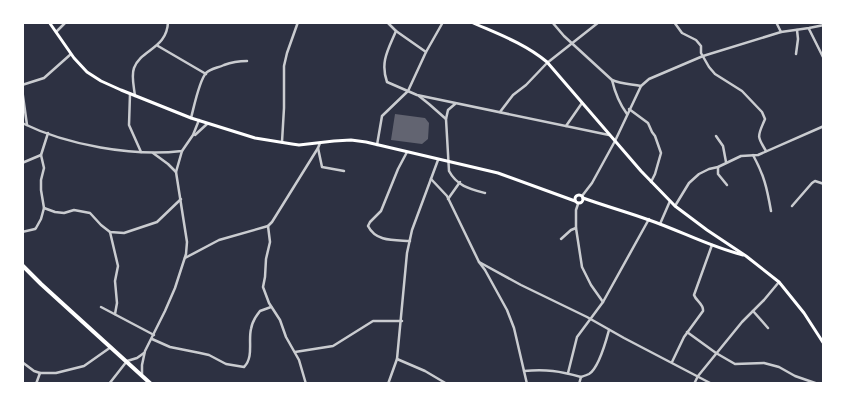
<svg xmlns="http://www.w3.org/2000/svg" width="846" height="406" font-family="'Playfair Display',serif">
<rect width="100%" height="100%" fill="#2d3142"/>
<polygon fill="#626471" points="395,114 425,118 429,123 428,139 422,144 391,140"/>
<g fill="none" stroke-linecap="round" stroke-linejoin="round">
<g stroke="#caccd0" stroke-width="2.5">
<polyline points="387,22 396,31 426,52"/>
<path d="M552,22L564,36L612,80C621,84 631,84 641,86"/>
<path d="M674,22L682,33L696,40L701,46V53L709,67L715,74L742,91L762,112L765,119C758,136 756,135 766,151"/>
<polyline points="776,22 781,32"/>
<polyline points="22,24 24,22"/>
<polyline points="809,29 824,59"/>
<path d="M396,31C388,50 380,62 387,82L417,95L609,135"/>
<polyline points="56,32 66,22"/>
<polyline points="158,46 206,74"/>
<polyline points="796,54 798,39 797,30"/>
<path d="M612,80C615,93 619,103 627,114"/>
<polyline points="22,85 44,78 71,54"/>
<polyline points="22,89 27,125"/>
<polyline points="130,94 129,125 141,152"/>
<path d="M135,96C134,87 131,76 134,68C141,49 167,49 168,22"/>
<polyline points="419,96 429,104 446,119"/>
<path d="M455,104L448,110L446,119L449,171C457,186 470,189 485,193"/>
<polyline points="629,109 648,123 652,132 655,136 661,153 655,174 651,182"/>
<polyline points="500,112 513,95 526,85 547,63 599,22"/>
<path d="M191,118C194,107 199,81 206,73C211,68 218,68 224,65C232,62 238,61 247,61"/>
<path d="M22,123C67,145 133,157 182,151L193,135L199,120"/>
<polyline points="566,126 582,103"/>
<polyline points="195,135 207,124"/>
<polyline points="716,136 723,146 726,162"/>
<polyline points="282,142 284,108 284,66 287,53 298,22"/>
<polyline points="377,145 382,116 408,91 426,52 443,22"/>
<polyline points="318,148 322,167 344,171"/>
<path d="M407,152L398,169L381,211L370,222L368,226C376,242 394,240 410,241"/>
<polyline points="153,153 168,164 176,172"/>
<path d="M753,155C764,175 767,188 771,211"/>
<polyline points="22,163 41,155"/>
<polyline points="718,167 718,174 727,185"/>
<polyline points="431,179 447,196 479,262 485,270 507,310 514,328 527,384"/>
<polyline points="582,196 592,183 615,141 641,86 649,79 703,56 781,32 809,28 824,25"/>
<polyline points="448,199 460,182"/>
<polyline points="578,204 576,210 576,228 582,267 591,285 603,302"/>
<polyline points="675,206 689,183 699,174 709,169 718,167 741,156 758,155 824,126"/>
<polyline points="792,206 812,183 815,181 824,184"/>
<polyline points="44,208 55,212 64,213 74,210 90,213 101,225 110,232 124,233 157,222 181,199"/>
<polyline points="660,224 670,201"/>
<polyline points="268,226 270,242 266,259 265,277 263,287 269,303 280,320 286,337 299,360 306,384"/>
<polyline points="22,232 35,229 36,228 41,219 44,208 41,190 41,180 44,168 41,155 48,133"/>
<polyline points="110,232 118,266 115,281 117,303 115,314"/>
<polyline points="561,239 571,230 576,228"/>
<polyline points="185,258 219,240 268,226 272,222 318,148 320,143"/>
<polyline points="479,262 521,285 587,317 624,338 712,384"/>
<polyline points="101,307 154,335"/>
<polyline points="753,311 768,328"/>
<polyline points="687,332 716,353 735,364 764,363 779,367 795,376 818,384"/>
<path d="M152,339L170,347L200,353L209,355L226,364L244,367C254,357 248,341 251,329C252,322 256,316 260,311L271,307"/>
<polyline points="295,352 333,346 373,321 402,321"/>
<polyline points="397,359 425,371 447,384"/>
<polyline points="22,362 34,371 40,373 56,373 84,366 111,347"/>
<path d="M672,362L684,337L703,311C704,304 696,301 694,295L712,245"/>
<path d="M524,371C546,369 560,371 581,377"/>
<polyline points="568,373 577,337 603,302 649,219"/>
<polyline points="142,374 142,365 145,351 165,311 175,288 186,254 187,242 176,172 182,151"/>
<polyline points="36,384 40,373"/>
<polyline points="109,384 127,361 137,358 144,353"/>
<polyline points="388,384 397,359 407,253 412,230 438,160"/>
<path d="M579,384L581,377C584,376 587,375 589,374C599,368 606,341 609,330"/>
<polyline points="694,384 698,376 742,322 764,300 779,282"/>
</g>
<g stroke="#fff" stroke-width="3">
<polyline points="49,22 74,58 87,72 101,81 121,90 191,118 255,138 292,144 299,145 334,141 351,140 366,142 498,173 575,201"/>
<path d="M471,22C498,34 524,43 547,62L641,171L675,206L707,230L746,256L779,282L804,313L824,344"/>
<circle cx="579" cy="199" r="4"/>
<path d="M583,198C605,206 627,212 649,220C681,231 710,247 743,255"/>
</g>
<polyline stroke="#fff" stroke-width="4" points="22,265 41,284 151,384"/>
</g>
<rect width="846" height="406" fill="none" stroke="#ffffff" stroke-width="48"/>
</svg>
